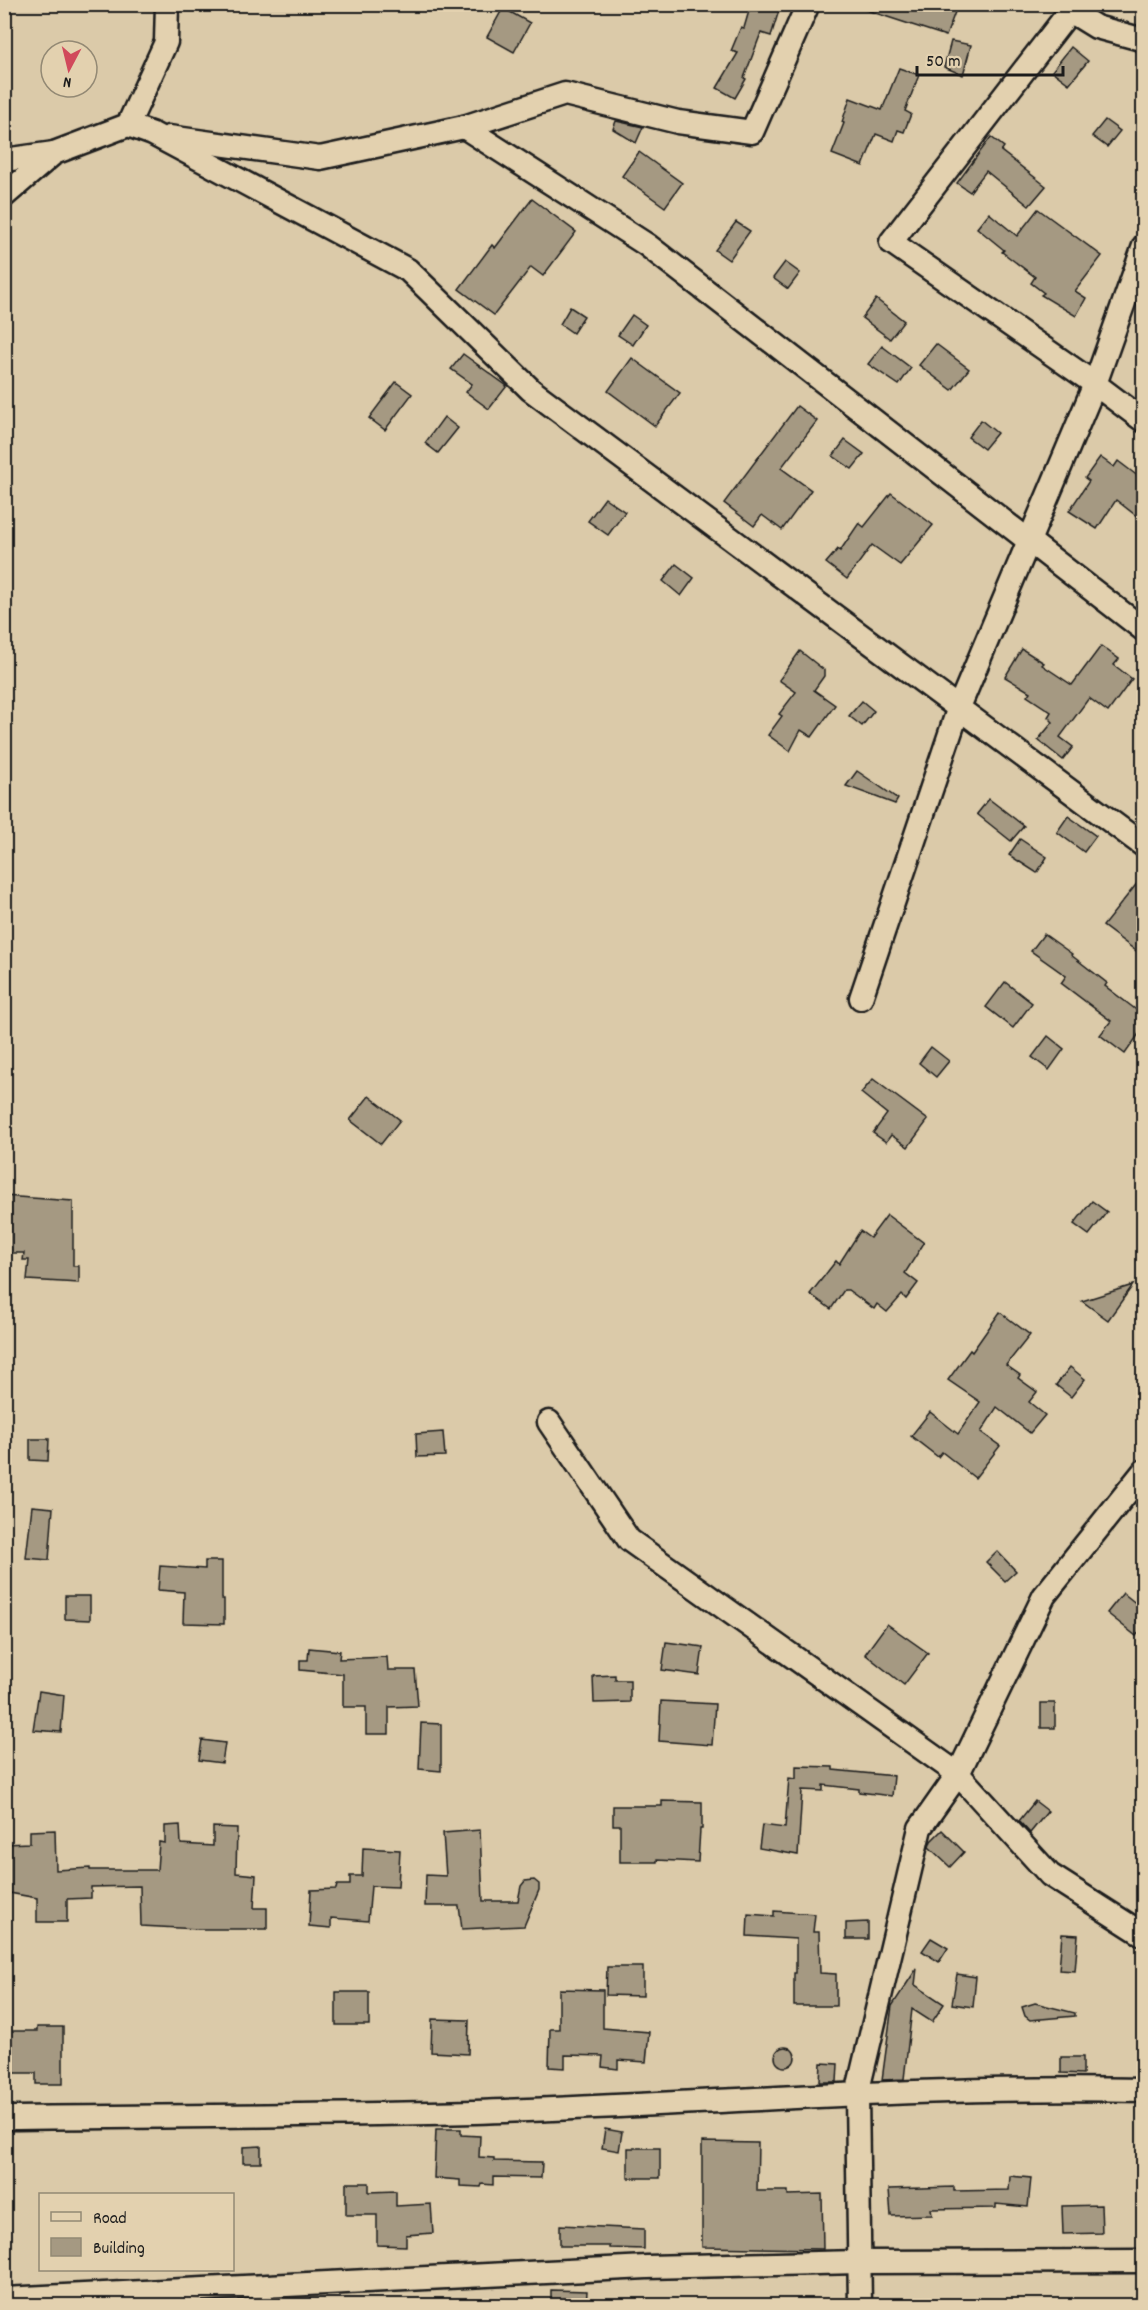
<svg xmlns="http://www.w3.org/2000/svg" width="1148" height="2310" font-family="Dekko,sans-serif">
<rect width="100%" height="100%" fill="#dbcaa9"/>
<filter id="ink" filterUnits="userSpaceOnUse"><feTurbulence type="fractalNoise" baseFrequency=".0167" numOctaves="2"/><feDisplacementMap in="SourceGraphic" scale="12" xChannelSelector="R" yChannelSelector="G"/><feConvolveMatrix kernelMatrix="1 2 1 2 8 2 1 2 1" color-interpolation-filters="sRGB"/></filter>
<g filter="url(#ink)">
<g fill="#a59982" stroke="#1c1c1c" stroke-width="1.5">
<polygon points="751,4 781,4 771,36 761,33 744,78 746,79 735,98 717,88 738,53 731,51 741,27 744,28"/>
<polygon points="861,4 958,4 946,36 860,8"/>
<polygon points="503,8 530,23 514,52 487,37"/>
<polygon points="951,41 971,45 963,75 944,67"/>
<polygon points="1071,47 1088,61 1069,84 1052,71"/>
<polygon points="899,68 919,75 905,111 911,114 904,132 898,130 894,141 876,134 863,166 832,154 844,123 842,122 850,98 882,110"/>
<polygon points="1105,120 1120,131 1107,147 1092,136"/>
<polygon points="616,121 643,127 636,143 613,129"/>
<polygon points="991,137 1004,147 1001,151 1046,186 1029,206 986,171 970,192 957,183"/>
<polygon points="639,152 682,183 665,207 622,176"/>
<polygon points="532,199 576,232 543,276 531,267 494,315 459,289 492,245 495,248"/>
<polygon points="1038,209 1102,256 1075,291 1086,298 1076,316 1041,295 1044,293 1031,283 1035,277 1002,252 1004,250 977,228 989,213 1017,236"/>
<polygon points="736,222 750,231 729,260 715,250"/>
<polygon points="785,262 800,273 788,289 773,278"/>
<polygon points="876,299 904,321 890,339 862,318"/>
<polygon points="570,307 584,316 573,333 560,324"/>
<polygon points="632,315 646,325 633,345 618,335"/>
<polygon points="936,344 969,369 952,390 919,365"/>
<polygon points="882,346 911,368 899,385 868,364"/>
<polygon points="463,354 507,386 489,409 466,392 472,384 451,369"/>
<polygon points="632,358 680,393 655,426 608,391"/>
<polygon points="396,382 412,394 385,430 369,418"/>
<polygon points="797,406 817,421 781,468 811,490 782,530 762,515 754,526 724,503"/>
<polygon points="444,417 458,428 438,453 425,443"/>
<polygon points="981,420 997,433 984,449 968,437"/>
<polygon points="845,440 864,454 852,469 833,456"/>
<polygon points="1100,457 1114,467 1118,461 1143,480 1143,521 1116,500 1097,529 1069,511 1089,481 1085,478"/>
<polygon points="891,493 933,525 900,565 872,545 847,579 826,563 838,549 840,551 859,523 864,527"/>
<polygon points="605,498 625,512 608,535 588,521"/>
<polygon points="676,564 694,578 681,596 663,581"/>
<polygon points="1101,646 1119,659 1114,665 1132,679 1108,712 1089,698 1060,737 1073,747 1063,760 1038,740 1053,722 1048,717 1051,712 1027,696 1030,692 1005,677 1022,649 1044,663 1042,665 1072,685"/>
<polygon points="800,651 824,670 824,676 814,690 835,705 812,737 801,730 790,751 768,735 782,716 779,714 796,692 779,680"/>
<polygon points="862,701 874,711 862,726 849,716"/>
<polygon points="857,771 898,799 895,804 846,786"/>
<polygon points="989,799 1024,826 1011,841 977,814"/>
<polygon points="1068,816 1096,836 1084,852 1057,832"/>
<polygon points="1020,839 1047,857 1037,873 1009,855"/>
<polygon points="1143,876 1143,956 1103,926"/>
<polygon points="1044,934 1072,954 1071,955 1107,983 1105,986 1143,1015 1143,1028 1125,1054 1100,1035 1111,1021 1061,983 1066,976 1031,951"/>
<polygon points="1005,982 1032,1003 1013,1028 986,1007"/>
<polygon points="1048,1036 1064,1049 1049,1070 1032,1057"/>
<polygon points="931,1047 949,1061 936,1077 919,1063"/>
<polygon points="873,1079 928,1120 908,1147 891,1135 886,1142 873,1133 887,1114 861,1093"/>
<polygon points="369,1096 400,1120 381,1144 350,1120"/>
<polygon points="4,1196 73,1201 73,1266 79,1266 79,1283 27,1280 29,1260 23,1260 24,1253 4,1253"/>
<polygon points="1092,1201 1107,1212 1089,1235 1074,1224"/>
<polygon points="887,1215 924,1243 905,1273 918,1283 906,1299 902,1295 887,1312 877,1304 874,1309 848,1290 844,1290 831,1309 810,1294 836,1261 839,1264 860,1231 870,1238"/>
<polygon points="1133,1285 1108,1320 1082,1301"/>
<polygon points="1000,1312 1030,1335 1006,1365 1020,1375 1018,1378 1037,1392 1029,1402 1045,1415 1030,1433 997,1407 981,1432 1000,1446 975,1478 942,1452 938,1457 911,1436 930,1412 958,1434 980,1402 948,1380 970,1350 972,1352"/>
<polygon points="1070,1367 1085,1379 1071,1397 1056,1385"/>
<polygon points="443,1432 445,1456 417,1457 416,1434"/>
<polygon points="30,1439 49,1439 48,1461 30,1460"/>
<polygon points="32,1506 53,1508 49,1560 26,1558"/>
<polygon points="997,1551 1016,1571 1005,1581 986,1562"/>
<polygon points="205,1561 222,1561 222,1599 224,1599 224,1624 183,1623 184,1592 158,1590 160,1566 205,1569"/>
<polygon points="1123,1593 1143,1609 1143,1627 1136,1636 1107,1613"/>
<polygon points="65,1596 90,1596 90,1620 65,1619"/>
<polygon points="887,1624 928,1653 904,1685 865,1654"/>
<polygon points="666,1642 703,1647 699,1675 662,1670"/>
<polygon points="309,1648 340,1651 339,1659 387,1657 388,1670 415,1670 418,1706 389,1707 389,1734 366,1734 366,1707 343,1707 343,1674 300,1670 300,1660 308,1660"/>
<polygon points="615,1675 615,1680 630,1680 630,1702 594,1703 593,1676"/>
<polygon points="39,1691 64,1695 61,1732 33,1730"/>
<polygon points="661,1701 715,1704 712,1745 659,1741"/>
<rect x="1041" y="1703" width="14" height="25"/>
<polygon points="421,1723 441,1724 441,1771 419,1769"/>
<polygon points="202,1740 225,1743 222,1763 199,1760"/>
<polygon points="796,1766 833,1767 833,1770 894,1776 892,1796 859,1792 859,1789 823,1785 823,1791 802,1790 798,1855 759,1848 762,1825 785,1828 789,1778 796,1779"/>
<polygon points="662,1801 702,1802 702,1829 700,1829 698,1862 657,1860 657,1862 620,1862 620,1825 613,1825 613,1806 662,1806"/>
<polygon points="1035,1801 1048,1811 1030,1833 1019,1821"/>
<polygon points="180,1825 181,1844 213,1846 213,1827 237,1828 236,1873 256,1875 254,1908 267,1908 267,1929 198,1929 141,1926 140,1886 91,1887 91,1898 67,1899 67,1922 37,1922 37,1898 4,1892 4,1844 30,1843 30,1831 55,1830 56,1870 90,1868 90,1870 157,1870 159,1842 165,1843 165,1826"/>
<polygon points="480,1830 483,1901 518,1901 521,1886 525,1881 534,1880 539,1884 539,1890 524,1926 462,1929 459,1906 425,1906 426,1875 446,1876 443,1833"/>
<polygon points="942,1830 964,1852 950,1867 929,1847 931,1841"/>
<polygon points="363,1848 400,1850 398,1887 371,1886 368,1921 331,1918 331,1928 309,1926 311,1890 336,1889 337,1885 350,1885 350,1876 362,1876"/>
<polygon points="774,1911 815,1914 813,1932 819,1932 820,1973 836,1974 836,2006 794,2006 794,1973 796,1973 796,1939 747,1936 748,1914 774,1916"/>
<polygon points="868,1922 868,1939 846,1939 846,1923"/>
<polygon points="1062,1934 1078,1935 1075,1971 1059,1970"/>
<polygon points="931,1938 948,1948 939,1962 922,1951"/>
<polygon points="607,1967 643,1967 643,1996 606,1995"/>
<polygon points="917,1968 915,1985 944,2004 932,2022 912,2009 904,2079 882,2080 892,2006"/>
<polygon points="957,1974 976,1977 973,2007 952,2004"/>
<polygon points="559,1989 603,1990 603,2028 649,2032 646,2062 618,2060 618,2069 602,2067 603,2056 565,2055 565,2068 549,2067 550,2029 559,2029"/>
<rect x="336" y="1992" width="33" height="33"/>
<polygon points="1035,2003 1075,2013 1075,2016 1030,2020 1025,2016 1022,2007"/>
<polygon points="432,2019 469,2020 468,2054 431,2052"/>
<polygon points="37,2027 63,2027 63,2084 36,2084 36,2073 4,2073 4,2031 37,2031"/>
<circle cx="785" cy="2057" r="10"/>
<polygon points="1061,2057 1083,2057 1083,2074 1061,2073"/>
<polygon points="821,2063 838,2064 837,2082 820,2082"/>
<polygon points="436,2129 461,2129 461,2135 480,2136 479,2157 494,2158 494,2161 542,2162 541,2178 493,2177 493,2185 482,2184 481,2187 460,2186 460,2180 434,2178"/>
<polygon points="605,2129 622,2132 619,2151 602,2148"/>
<polygon points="702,2142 758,2143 757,2191 788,2191 788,2195 822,2194 823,2249 702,2247"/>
<polygon points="261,2146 261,2163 243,2163 243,2147"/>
<rect x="628" y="2148" width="32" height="30"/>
<polygon points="1010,2176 1031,2178 1028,2207 996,2204 996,2208 931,2209 932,2215 891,2216 889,2189 954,2187 954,2191 1009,2190"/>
<polygon points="346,2183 369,2183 369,2192 396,2191 396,2206 431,2204 433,2233 406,2235 406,2246 377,2245 377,2215 346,2215"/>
<polygon points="1101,2205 1102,2233 1063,2234 1062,2206"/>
<polygon points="560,2225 644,2229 644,2249 610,2248 610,2246 560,2246"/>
<polygon points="551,2290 587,2291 586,2306 551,2306"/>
</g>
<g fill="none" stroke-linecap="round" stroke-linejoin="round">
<defs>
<g id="minor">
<polyline points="1144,40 1096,27 1070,11 891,242 1095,384 1144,421"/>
<polyline points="128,125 166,42 167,4"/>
<polyline points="464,127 647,245 1144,630"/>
<polyline points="169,137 320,158 464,127 565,94 678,122 752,132 808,4"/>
<polyline points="4,160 54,153 128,125 153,134 408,270 531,390 1144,846"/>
<polyline points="4,196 54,153"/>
<polyline points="861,998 959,707 1095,384 1144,246"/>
<polyline points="549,1422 629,1540 958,1774 1050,1875 1144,1935"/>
<path d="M4,2118C161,2116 318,2116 474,2112C697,2105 920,2085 1144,2090"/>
<polyline points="4,2299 647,2267 859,2262 1144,2261"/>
<polyline points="860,2306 857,2094 920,1828 958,1774 1044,1596 1144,1471"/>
</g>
</defs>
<use href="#minor" stroke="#1c1c1c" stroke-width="27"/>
<use href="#minor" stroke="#e3d1af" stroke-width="22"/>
</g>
</g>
<rect width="1148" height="2310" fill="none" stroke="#e3d1af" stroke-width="24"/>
<rect x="12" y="12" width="1124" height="2286" fill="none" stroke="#1c1c1c" stroke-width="2" filter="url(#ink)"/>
<rect x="39" y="2193" width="195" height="78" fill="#e3d1af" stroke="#938974" stroke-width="1.5"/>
<rect x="51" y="2212" width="30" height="9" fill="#e3d1af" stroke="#938974" stroke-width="1.5"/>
<text x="93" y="2223" font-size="18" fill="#1c1c1c">Road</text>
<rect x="51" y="2238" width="30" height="18" fill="#a59982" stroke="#938974" stroke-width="1.5"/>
<text x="93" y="2253" font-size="18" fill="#1c1c1c">Building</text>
<g transform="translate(69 69) rotate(187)"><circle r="28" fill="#e3d1af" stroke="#938974" stroke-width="1.5"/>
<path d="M0-4.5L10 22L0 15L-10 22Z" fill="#d1495b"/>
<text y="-9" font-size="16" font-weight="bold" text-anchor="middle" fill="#1c1c1c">N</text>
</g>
<path d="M917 66v9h146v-9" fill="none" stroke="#1c1c1c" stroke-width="3"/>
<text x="926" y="66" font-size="18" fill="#1c1c1c" stroke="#e3d1af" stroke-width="4.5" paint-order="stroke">50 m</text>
</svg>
